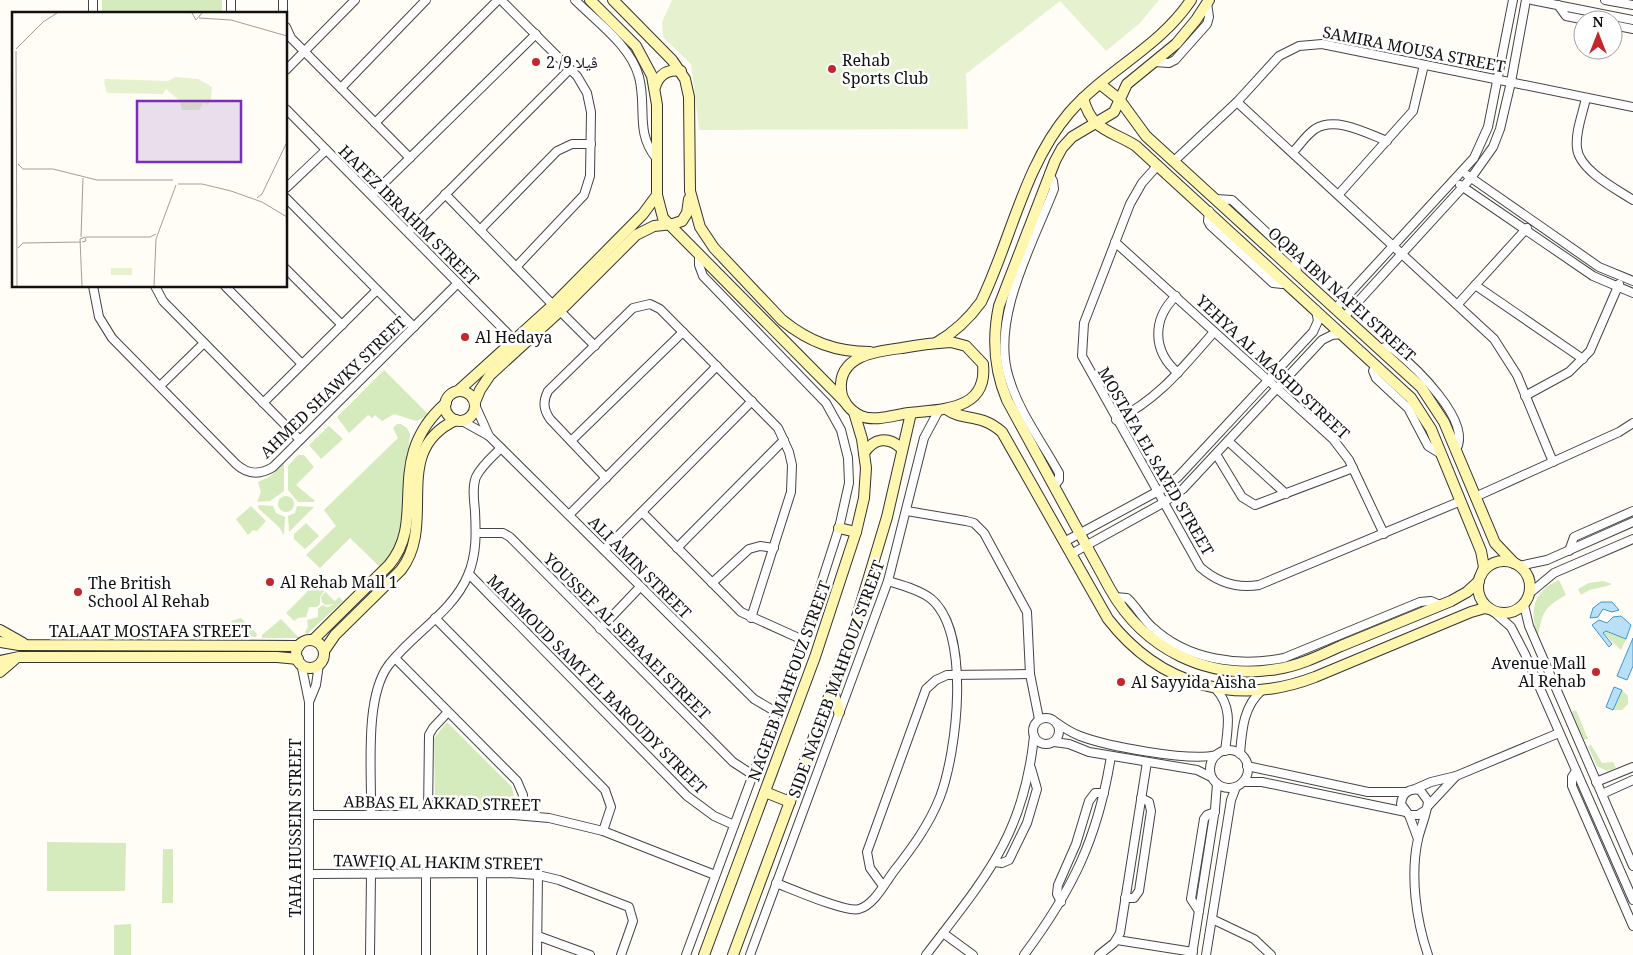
<svg xmlns="http://www.w3.org/2000/svg" width="1633" height="955" font-family="Georgia,'Noto Naskh Arabic',serif">
<rect width="100%" height="100%" fill="#fffdf5"/>
<g fill="#d5ebbd">
<rect x="102" y="0" width="120" height="14"/>
<polygon points="384,370 429,415 416,421 394,414 382,421 375,415 372,418 368,415 349,433 337,417"/>
<path d="M401,424L407,428L410,434L400,529C397,545 391,555 380,567L350,538L320,568L306,555L336,526L324,510L398,438L393,428L397,424Z"/>
<polygon points="329,426 343,439 321,459 309,445"/>
<polygon points="298,455 304,455 314,467 296,485 315,501 313,502 298,502 288,490 288,466"/>
<polygon points="284,462 284,491 270,501 257,502 261,492 258,482 269,477"/>
<circle cx="286" cy="504" r="8"/>
<polygon points="259,505 273,506 276,513 285,517 284,535 279,527 258,508"/>
<polygon points="251,506 266,521 257,531 253,530 248,535 236,519"/>
<polygon points="297,506 314,507 289,532 288,516 295,513"/>
<polygon points="306,523 319,536 305,549 294,539 294,534"/>
<path d="M1559,580L1566,595C1543,608 1543,612 1538,636C1529,611 1533,591 1559,580Z"/>
<path d="M1603,581L1612,584C1601,589 1591,587 1581,595L1578,589L1589,583Z"/>
<polygon points="316,583 324,591 320,597 320,604 317,607 309,607 306,617 298,618 294,621 286,613"/>
<polygon points="325,592 335,601 339,597 343,601 307,634 305,632 308,627 307,620 318,617 318,609 322,605 328,607 334,604 325,605 322,602 321,597"/>
<polygon points="241,618 257,634 256,637 235,635 231,621"/>
<polygon points="281,619 299,638 262,638 262,635"/>
<polygon points="1606,631 1626,639 1621,650 1603,633"/>
<polygon points="1622,690 1628,696 1628,704 1622,710 1613,710"/>
<polygon points="1576,710 1588,739 1584,740 1572,712"/>
<polygon points="447,722 512,787 514,798 508,805 438,805 435,802 434,738"/>
<polygon points="1591,745 1602,763 1613,762 1616,768 1607,771 1597,766 1588,746"/>
<polygon points="47,842 126,843 125,891 47,891"/>
<polygon points="163,849 173,849 173,903 162,903"/>
<polygon points="131,924 131,955 114,955 114,925"/>
</g>
<polygon fill="#e6f2cf" points="672,0 1159,0 1139,24 1106,51 1060,1 966,74 968,129 699,130 691,64 663,37 662,22"/>
<g fill="#b9e0f7" stroke="#3f96cf">
<polygon points="1601,602 1612,602 1619,610 1612,612 1603,609 1598,617 1590,618 1593,608"/>
<polygon points="1621,616 1631,625 1626,639 1606,631 1603,633 1612,644 1609,647 1592,625 1599,620 1607,623 1613,617"/>
<polygon points="1633,638 1633,666 1627,680 1617,676"/>
<polygon points="1614,687 1622,690 1613,710 1606,707"/>
</g>
<g fill="none" stroke-linecap="round" stroke-linejoin="round">
<defs>
<g id="street">
<polyline points="231,0 231,14"/>
<polyline points="283,0 283,14"/>
<polyline points="501,0 577,76 587,93 591,112 590,176 584,195 516,267"/>
<path d="M575,0C597,22 631,46 639,77C647,107 635,132 656,158"/>
<polyline points="1532,0 1633,20"/>
<polyline points="1605,0 1633,5"/>
<polyline points="1558,5 1566,16 1586,20"/>
<polyline points="93,14 93,0"/>
<polyline points="1613,25 1633,29"/>
<polyline points="286,27 291,38 410,158"/>
<polyline points="1154,62 1169,63 1175,60 1207,24 1209,17 1207,3"/>
<polyline points="286,70 355,0"/>
<polyline points="341,88 426,0"/>
<path d="M1586,98C1583,113 1575,132 1577,148C1579,170 1616,189 1633,200"/>
<polyline points="1237,102 1494,339 1517,375 1553,462"/>
<polyline points="286,109 513,339"/>
<polyline points="375,123 498,0"/>
<path d="M1293,152C1300,145 1306,135 1315,129C1336,116 1366,133 1387,141"/>
<polyline points="1174,161 1237,102 1279,56 1299,46 1322,44 1633,107"/>
<path d="M1158,165L1142,183L1130,204L1084,323L1082,356L1200,567C1217,582 1236,589 1259,585L1461,501"/>
<path d="M1049,174L1053,181L1054,189C1033,243 990,320 1009,378C1019,412 1042,442 1059,473V480L1054,486"/>
<polyline points="1467,175 1599,267 1633,281"/>
<polyline points="1460,185 1593,276 1633,293"/>
<polyline points="286,188 326,150"/>
<polyline points="445,194 553,305"/>
<polyline points="1339,194 1413,111 1424,65"/>
<polyline points="372,195 536,34"/>
<polyline points="286,198 414,327"/>
<polyline points="1216,199 1232,200 1296,260 1297,274"/>
<polyline points="1209,211 1208,221 1210,225 1273,283 1282,284 1285,282"/>
<polyline points="480,230 557,151 572,144 591,144"/>
<polyline points="408,232 570,69"/>
<polyline points="1115,242 1333,439 1349,460 1384,534"/>
<polyline points="286,269 342,325"/>
<polyline points="1475,285 1583,359"/>
<path d="M93,286L99,317L112,338L236,464C248,475 260,475 273,467L458,283"/>
<polyline points="155,286 163,301 300,440"/>
<polyline points="225,286 302,364"/>
<path d="M1176,296C1152,319 1152,351 1178,373"/>
<polyline points="1458,304 1527,228"/>
<polyline points="1336,308 1474,158 1488,127 1513,0"/>
<polyline points="560,311 595,346"/>
<polyline points="1345,316 1471,178 1493,147 1500,129 1511,82 1526,0"/>
<path d="M1380,349L1385,347L1393,349C1414,366 1473,421 1456,450"/>
<polyline points="1376,365 1373,371 1376,378 1408,408 1428,446 1441,454"/>
<polyline points="160,386 204,343"/>
<polyline points="1525,396 1569,372 1590,351 1619,284"/>
<polyline points="263,403 377,290"/>
<polyline points="475,405 489,436 754,699 776,712"/>
<path d="M1116,420C1159,399 1183,367 1214,332"/>
<polyline points="462,421 489,436"/>
<polyline points="571,441 683,332"/>
<polyline points="1228,441 1286,494"/>
<polyline points="1216,454 1242,497 1255,505 1353,468"/>
<path d="M606,478L550,419C543,409 543,401 548,391L633,308L650,304L660,309L778,428L789,452L792,465L791,492L751,618"/>
<polyline points="1475,497 1619,432 1633,423"/>
<polyline points="907,511 966,521 974,523 984,533 1027,612 1030,674 1039,719"/>
<polyline points="642,512 741,612 803,640"/>
<polyline points="569,515 717,366"/>
<polyline points="476,533 503,533 510,537 733,762 753,775"/>
<polyline points="1064,542 1164,488 1178,477 1313,332 1318,321 1316,310"/>
<polyline points="677,548 784,440"/>
<polyline points="604,550 752,401"/>
<polyline points="1569,551 1574,537 1633,511"/>
<polyline points="1071,554 1163,503 1183,489 1322,340 1332,335 1342,334"/>
<polyline points="1519,566 1547,560 1633,522"/>
<polyline points="469,574 687,796 714,816 734,825"/>
<polyline points="712,583 749,549 760,546 774,548"/>
<polyline points="1530,593 1554,573 1633,539"/>
<path d="M1115,597L1127,598C1136,606 1142,618 1152,627C1187,660 1238,667 1284,658L1420,602L1431,601L1440,605"/>
<polyline points="1524,605 1529,626 1633,866"/>
<polyline points="1494,612 1511,627 1525,654 1633,900"/>
<polyline points="435,618 605,790 611,807 603,831"/>
<polyline points="600,629 640,587"/>
<polyline points="395,658 517,781 523,795 522,815"/>
<polyline points="301,663 309,702 309,955"/>
<path d="M1215,688C1233,707 1228,727 1225,751"/>
<polyline points="309,702 316,685 319,664"/>
<circle cx="1046" cy="731" r="13"/>
<path d="M1057,723C1064,728 1072,733 1080,736C1106,746 1190,762 1216,755"/>
<polyline points="1054,742 1069,744 1089,752 1197,770 1211,777"/>
<circle cx="1229" cy="769" r="19"/>
<path d="M1240,754C1242,730 1243,707 1262,690"/>
<polyline points="1247,766 1368,792 1406,792"/>
<polyline points="1576,771 1572,777 1572,786 1633,926"/>
<polyline points="1243,782 1262,782 1406,812"/>
<polyline points="1596,782 1633,767"/>
<polyline points="1415,789 1431,782 1456,776 1559,733"/>
<polyline points="1602,794 1633,780"/>
<polyline points="1428,806 1456,776"/>
<path d="M1426,810L1418,815H1409L1401,804C1402,793 1409,788 1420,790L1428,801C1427,814 1421,826 1418,839C1410,875 1416,920 1428,955"/>
<polyline points="309,815 514,815 549,818 603,831 715,875"/>
<path d="M371,815C372,773 364,699 388,666C412,634 453,612 468,575C477,554 476,532 475,511C474,500 472,487 476,477C481,466 493,456 501,448"/>
<polyline points="428,815 429,735 433,728 448,712"/>
<polyline points="1409,815 1418,839"/>
<polyline points="995,862 1002,863 1009,860 1027,823 1037,789 1031,768"/>
<polyline points="309,874 507,873 538,875 559,880 629,907 633,921 621,955"/>
<path d="M776,883C792,889 846,913 859,909C874,905 885,883 894,871C912,848 929,825 940,797C957,752 972,631 930,598C918,589 901,585 888,581"/>
<polyline points="883,886 870,868 867,852 926,689 936,680 947,675 1030,674"/>
<polyline points="1125,898 1134,898 1139,891 1151,811 1149,802 1141,798"/>
<polyline points="1061,902 1057,894 1058,885 1076,844 1089,801 1095,793 1104,793"/>
<polyline points="1199,911 1191,899 1204,819 1207,815 1215,812"/>
<polyline points="1212,919 1254,939 1271,955"/>
<polyline points="943,933 973,955"/>
<polyline points="538,936 590,955"/>
<polyline points="1117,940 1193,952"/>
<polyline points="370,955 371,874"/>
<polyline points="426,955 426,874"/>
<polyline points="482,955 482,874"/>
<polyline points="537,955 538,875"/>
<polyline points="686,955 803,640 839,528 849,483 848,458 841,430 826,403 703,276 699,265 699,254"/>
<polyline points="750,955 888,581 924,438 939,410"/>
<path d="M926,955C984,879 1024,836 1034,736"/>
<path d="M1024,955C1073,889 1098,838 1111,756"/>
<polyline points="1099,955 1114,943 1120,933 1147,762"/>
<polyline points="1192,955 1215,809 1217,784"/>
<polyline points="1206,955 1231,800 1236,787"/>
</g>
<g id="secondary">
<polyline points="590,0 636,46 652,76 657,105 657,195 663,218 845,402"/>
<path d="M613,0L672,60L685,79L689,97L690,191L700,227L714,248L782,320C809,342 836,352 870,352"/>
<path d="M1209,0L1196,20L1176,44L1127,84L1114,112L1072,137L1062,148L1055,161L999,306C992,339 994,369 1007,400L1110,589C1144,649 1207,681 1277,669C1299,666 1321,655 1341,646C1378,631 1414,616 1451,601L1467,592L1479,581"/>
<polyline points="1100,84 1119,99 1146,136 1421,387 1444,422 1495,543 1514,563"/>
<path d="M655,87C659,74 668,69 681,71"/>
<path d="M1083,98C1092,132 1111,130 1136,146L1411,398L1431,429L1481,551L1484,567L1481,575"/>
<path d="M951,342L966,346L983,364C988,411 942,409 909,413C894,415 875,422 861,416C850,411 842,401 841,390C838,355 877,351 902,348C918,345 935,343 951,342Z"/>
<path d="M936,343C955,332 968,320 981,302C1011,240 1024,166 1069,113C1106,70 1159,48 1191,0"/>
<polyline points="458,391 553,305 643,214 657,195"/>
<circle cx="460" cy="406" r="15"/>
<polyline points="475,402 480,390 490,375 560,311 636,235 654,226 673,224 682,221 687,213 689,199"/>
<path d="M946,409C964,422 979,412 1002,432L1108,619C1160,686 1237,707 1315,677L1471,612L1485,608L1490,609"/>
<path d="M864,453C874,438 888,436 901,448"/>
<polyline points="839,528 856,532"/>
<circle cx="1504" cy="587" r="26"/>
<polyline points="0,630 23,643"/>
<path d="M313,640L389,565C429,518 382,459 446,403"/>
<circle cx="310" cy="654" r="14"/>
<polyline points="0,642 19,645 299,646"/>
<path d="M324,651L335,635L401,570C438,522 389,451 456,420"/>
<polyline points="0,661 19,657 277,657 298,659"/>
<polyline points="0,672 14,660"/>
<polyline points="832,687 839,712"/>
<polyline points="765,792 790,802"/>
<polyline points="704,955 815,657 856,532 864,498 866,468 862,439 854,412"/>
<polyline points="733,955 850,640 887,517 911,413"/>
</g>
</defs>
<use href="#street" stroke="#444" stroke-width="10"/>
<use href="#secondary" stroke="#333" stroke-width="12"/>
<use href="#street" stroke="#fff" stroke-width="8"/>
<use href="#secondary" stroke="#fff6b0" stroke-width="10"/>
</g>
<g fill="#c4262e" stroke="#fff" stroke-width="2">
<circle cx="536" cy="62" r="5"/>
<circle cx="832" cy="69" r="5"/>
<circle cx="465" cy="337" r="5"/>
<circle cx="270" cy="582" r="5"/>
<circle cx="78" cy="592" r="5"/>
<circle cx="1596" cy="672" r="5"/>
<circle cx="1121" cy="682" r="5"/>
</g>
<g text-anchor="middle" stroke-width="5" stroke-linejoin="round" paint-order="stroke">
<g font-size="16" fill="#111" stroke="#fff">
<text transform="translate(1414 49) rotate(11)" y="6">SAMIRA MOUSA STREET</text>
<text transform="translate(409 215) rotate(45)" y="6">HAFEZ IBRAHIM STREET</text>
<text transform="translate(1342 294) rotate(42)" y="6">OQBA IBN NAFEI STREET</text>
<text transform="translate(1273 367) rotate(43)" y="6">YEHYA AL MASHD STREET</text>
<text transform="translate(333 387) rotate(-44)" y="6">AHMED SHAWKY STREET</text>
<text transform="translate(1156 461) rotate(60)" y="6">MOSTAFA EL SAYED STREET</text>
<text transform="translate(640 567) rotate(45)" y="6">ALI AMIN STREET</text>
<text x="150" y="637">TALAAT MOSTAFA STREET</text>
<text transform="translate(627 636) rotate(45)" y="6">YOUSSEF AL SEBAAEI STREET</text>
<text transform="translate(836 679) rotate(-70)" y="6">SIDE NAGEEB MAHFOUZ STREET</text>
<text transform="translate(789 681) rotate(-70)" y="6">NAGEEB MAHFOUZ STREET</text>
<text transform="translate(597 684) rotate(45)" y="6">MAHMOUD SAMY EL BAROUDY STREET</text>
<text transform="translate(442 803) rotate(1)" y="6">ABBAS EL AKKAD STREET</text>
<text transform="translate(295 828) rotate(-90)" y="6">TAHA HUSSEIN STREET</text>
<text transform="translate(438 862) rotate(1)" y="6">TAWFIQ AL HAKIM STREET</text>
</g>
<g font-size="16" fill="#111" stroke="#fff" text-anchor="start">
<text x="842" y="66">Rehab<tspan x="842" dy="18">Sports Club</tspan></text>
<text x="546" y="68">ڤيلا 9/ 2</text>
<text x="475" y="343">Al Hedaya</text>
<text x="280" y="588">Al Rehab Mall 1</text>
<text x="88" y="589">The British<tspan x="88" dy="18">School Al Rehab</tspan></text>
<text x="1586" y="669" text-anchor="end">Avenue Mall<tspan x="1586" dy="18">Al Rehab</tspan></text>
<text x="1131" y="688">Al Sayyida Aisha</text>
</g>
</g>
<g transform="translate(12 12)">
<rect width="275" height="275" fill="#fffdf5"/>
<path d="M164,65L186,67L200,75L199,89L195,93L192,90L187,98H170L168,89L154,77L151,82L95,81L92,70L93,67L156,69ZM99,256H120V263H99Z" fill="#e6f2cf"/>
<path fill="none" stroke="#a09f9a" stroke-width="1" d="M180,1L184,8L190,1M187,6L219,8L275,24M4,37L31,10L45,1M4,39L5,274M6,152L11,157H41L85,168H161M166,172H190L219,179L250,190L275,205M245,186L250,182L275,130M69,225L71,166M74,225H138L144,222M70,230L74,229L73,225L68,227L70,274M6,236L11,231L69,230M142,274L144,227L164,173"/>
<path fill="#7b2cbf" fill-opacity="0.15" stroke="#7b2cbf" stroke-width="2.5" d="M125,89H229V150H125Z"/>
<rect width="275" height="275" fill="none" stroke="#111" stroke-width="2.5"/>
</g>
<g transform="translate(1598 35)"><circle r="24" fill="#ffffff" stroke="#a0a0a0"/>
<path d="M0-4L9 19L0 12L-9 19Z" fill="#c4262e"/>
<text y="-8" font-size="14" font-weight="bold" text-anchor="middle" fill="#111111">N</text>
</g>
</svg>
